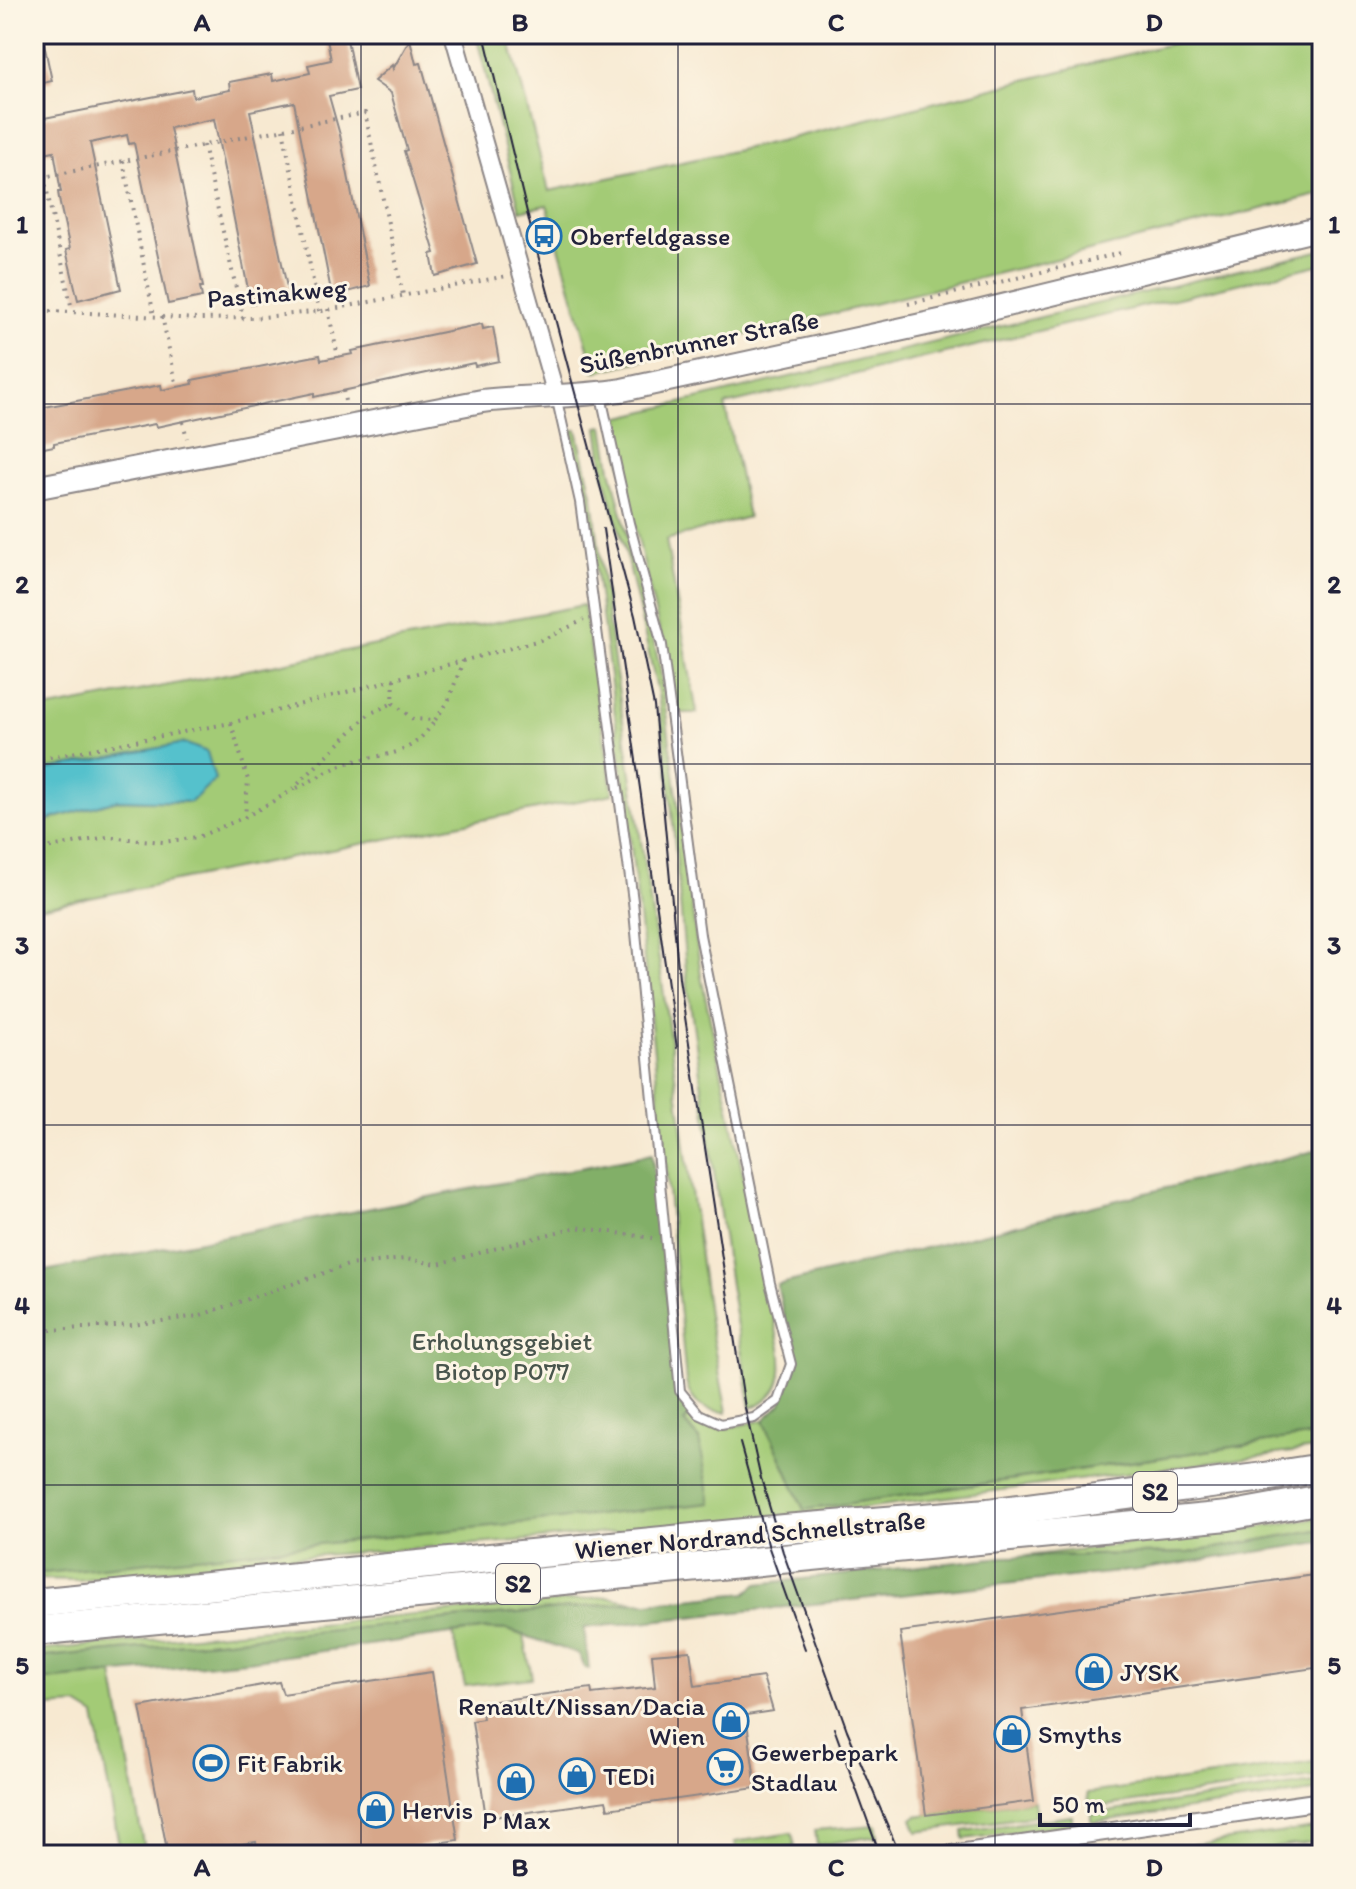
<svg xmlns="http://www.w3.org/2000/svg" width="1356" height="1889" font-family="Itim,sans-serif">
<rect width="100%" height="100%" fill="#fcf5e5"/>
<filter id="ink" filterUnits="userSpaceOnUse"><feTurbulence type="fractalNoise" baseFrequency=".0125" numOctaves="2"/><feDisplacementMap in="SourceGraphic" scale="16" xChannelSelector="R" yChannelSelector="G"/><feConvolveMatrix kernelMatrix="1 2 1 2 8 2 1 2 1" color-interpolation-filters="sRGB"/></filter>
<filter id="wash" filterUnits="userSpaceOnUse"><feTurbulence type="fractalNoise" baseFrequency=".006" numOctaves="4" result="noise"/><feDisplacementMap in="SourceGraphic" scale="32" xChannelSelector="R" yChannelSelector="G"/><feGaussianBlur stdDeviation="1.8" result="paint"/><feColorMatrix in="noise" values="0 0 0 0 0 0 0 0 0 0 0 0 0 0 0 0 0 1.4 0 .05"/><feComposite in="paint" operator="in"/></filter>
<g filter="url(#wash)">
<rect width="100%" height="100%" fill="#f7e9d1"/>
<g fill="#a3cb76" stroke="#627658" stroke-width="2">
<polygon points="476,34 508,34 549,191 779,141 1210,34 1322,34 1322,194 595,372 547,205 520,211"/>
<path d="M1322,250V264L725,405L748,517L666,540L697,713H678C657,615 631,518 613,419Z"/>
<path d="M604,426L611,469L660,668L701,976L780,1348C784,1377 781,1396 751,1408L730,1285L687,981L669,778L658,694L629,565L605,477L598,427Z"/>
<path d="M572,430H577L593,499L608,621L662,981L709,1321L727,1412C705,1412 691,1404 686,1382C659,1080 627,780 583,480Z"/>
<polygon points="584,605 613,794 34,909 34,824 117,800 191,802 78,764 34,772 34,711"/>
<polygon points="690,1415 722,1429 764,1420 804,1510 1322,1434 1322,1448 818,1514 517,1541 253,1560 78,1580 34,1579 34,1570 45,1573 684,1422"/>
<polygon points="1322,1517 1322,1529 1188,1553 1026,1556 1228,1532"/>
<polygon points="605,1597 636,1602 34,1658 34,1651"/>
<polygon points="489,1629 508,1630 524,1636 532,1678 465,1686 453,1634"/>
<polygon points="113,1674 145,1855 121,1855 95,1716 77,1705 34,1708 34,1681"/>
<polygon points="1322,1761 1322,1776 1090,1808 1088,1793"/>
<polygon points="1322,1782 1322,1791 1094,1822 1091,1820 1091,1814"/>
<polygon points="1034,1801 1036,1816 917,1832 912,1819 916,1816"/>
<polygon points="1072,1816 1072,1825 964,1839 963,1831"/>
<polygon points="876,1825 878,1836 817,1845 815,1830"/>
<polygon points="1322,1827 1322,1841 1221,1855 1193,1855 1192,1845"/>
<polygon points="792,1833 795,1847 738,1855 735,1842"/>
</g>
<g fill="#82af67" stroke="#526851" stroke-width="2">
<polygon points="1322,1149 1322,1434 804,1510 764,1420 782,1403 795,1367 777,1285"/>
<polygon points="652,1154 677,1390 690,1415 684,1422 699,1439 711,1503 45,1573 34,1570 34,1273"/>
<polygon points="1322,1529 1322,1542 1138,1570 584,1628 589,1669 585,1668 579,1654 508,1630 489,1629 247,1661 34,1681 34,1658 636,1602 648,1603 746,1593 757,1584 1003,1557 1188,1553"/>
</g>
<polygon fill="#54c1cc" stroke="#3b7284" stroke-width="2" points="184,743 207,752 215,779 191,802 117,800 34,824 34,772"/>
<g id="blocks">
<g fill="#d7a78a">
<polygon points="34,34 42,34 52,81 34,85"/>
<polygon points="326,34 346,34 357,90 329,96 340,135 370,286 332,296 294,102 250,111 289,297 251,304 214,119 170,128 203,287 200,287 202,297 168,304 134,143 129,144 127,135 90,143 121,289 78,300 66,250 70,249 60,204 58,192 61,192 54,151 34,155 34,120 192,89 193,97 230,90 229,82 272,74 273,81 310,73 308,65 331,60"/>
<polygon points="410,39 416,64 421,63 477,264 435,276 431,254 435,253 404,151 407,150 391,93 374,81 392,65 393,69"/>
<polygon points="482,324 483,329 493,327 499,361 475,366 474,363 314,397 314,393 156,427 155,424 54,443 54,446 34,450 34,409 161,385 162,390 193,384 192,380 320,355 321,360 353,354 352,351"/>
<polygon points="1322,1574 1322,1667 1022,1710 1034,1801 926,1815 900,1632"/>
<polygon points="690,1651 695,1686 763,1677 773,1711 746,1715 756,1788 608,1809 606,1801 486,1818 472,1721 483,1719 481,1703 591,1688 592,1694 655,1687 652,1654"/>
<polygon points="432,1672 458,1840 355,1855 308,1855 306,1848 258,1855 256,1842 168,1855 140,1707 279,1682 283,1694"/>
</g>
</g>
</g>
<g filter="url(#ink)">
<use href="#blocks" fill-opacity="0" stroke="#8c8686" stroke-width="2"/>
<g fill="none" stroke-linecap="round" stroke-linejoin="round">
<defs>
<polyline id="lane" points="556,396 580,502 633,901 680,1391 699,1414 721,1424 754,1418 778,1401 791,1364 770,1283 700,935 662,645 629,523 601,396"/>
<g id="street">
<polyline points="453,34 556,395"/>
<polyline points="944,1855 1322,1801"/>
</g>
<path id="secondary" d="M34,488L482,401C529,396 576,397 622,390L949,319L1322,228"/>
<g id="highway">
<polyline points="34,1603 784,1529 988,1513 1264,1477 1322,1468"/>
<polyline points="34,1631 1228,1516 1322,1499"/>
</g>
</defs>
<use href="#lane" stroke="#8c8686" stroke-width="12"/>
<use href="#street" stroke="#8c8686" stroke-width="20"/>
<use href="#secondary" stroke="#8c8686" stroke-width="26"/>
<use href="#highway" stroke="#8c8686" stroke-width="32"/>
<g stroke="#8c8686" stroke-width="4" stroke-dasharray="2 6" stroke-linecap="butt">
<polyline points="283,129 319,311"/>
<polyline points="203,145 243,318"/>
<polyline points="123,161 154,316"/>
<polyline points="44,177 72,310"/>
<polyline points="34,179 365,113 403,295"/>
<polyline points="908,304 1121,253"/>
<polyline points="328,309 338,357"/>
<polyline points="34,310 198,319 253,318 322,311 507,276"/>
<polyline points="162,316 177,387"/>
<polyline points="343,391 346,406"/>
<polyline points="183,422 187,438"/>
<polyline points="394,679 393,703 413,719 435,720 448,702 463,661"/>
<polyline points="231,723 248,780 245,817"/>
<polyline points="34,760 231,723 544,639 584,620"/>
<path d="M297,788C312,781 327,771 342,765C383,750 407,763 435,720"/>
<polyline points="34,850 107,837 163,842 198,837 245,817 291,791 369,714 393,703"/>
<polyline points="34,1331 132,1325 198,1316 348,1265 405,1259 438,1264 576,1227 652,1238"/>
</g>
<use href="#lane" stroke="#fff" stroke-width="8"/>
<use href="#street" stroke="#fff" stroke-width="16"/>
<use href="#secondary" stroke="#fff" stroke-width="22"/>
<use href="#highway" stroke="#fff" stroke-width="28"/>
<g stroke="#22223b" stroke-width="2">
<polyline points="484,34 531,229 635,616 654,706 679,978 745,1408 760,1475 783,1552 847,1730 900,1855"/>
<polyline points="603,529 677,1048"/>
<polyline points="740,1443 769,1548 805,1649"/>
<polyline points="834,1728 880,1855"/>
</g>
</g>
</g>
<path fill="none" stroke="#22223b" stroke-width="2" stroke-opacity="0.55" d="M361,34V1855M678,34V1855M995,34V1855M34,404H1322M34,764H1322M34,1125H1322M34,1485H1322"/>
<defs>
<symbol id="bus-ring" viewBox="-11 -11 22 22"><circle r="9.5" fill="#fcf5e5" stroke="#1f6fb2" stroke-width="1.5"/><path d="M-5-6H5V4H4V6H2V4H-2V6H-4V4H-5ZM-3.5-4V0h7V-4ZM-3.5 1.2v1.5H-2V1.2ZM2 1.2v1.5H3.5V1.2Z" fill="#1f6fb2"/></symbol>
<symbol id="shop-ring" viewBox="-11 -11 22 22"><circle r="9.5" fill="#fcf5e5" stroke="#1f6fb2" stroke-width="1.5"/><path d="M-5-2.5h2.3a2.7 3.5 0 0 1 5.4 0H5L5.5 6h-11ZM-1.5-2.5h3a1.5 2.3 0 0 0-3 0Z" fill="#1f6fb2"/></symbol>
<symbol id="stadium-ring" viewBox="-11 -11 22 22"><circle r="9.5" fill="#fcf5e5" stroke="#1f6fb2" stroke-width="1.5"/><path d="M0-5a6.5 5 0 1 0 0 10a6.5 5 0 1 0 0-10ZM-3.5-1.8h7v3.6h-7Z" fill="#1f6fb2"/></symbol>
<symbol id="supermarket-ring" viewBox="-11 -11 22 22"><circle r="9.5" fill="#fcf5e5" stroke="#1f6fb2" stroke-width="1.5"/><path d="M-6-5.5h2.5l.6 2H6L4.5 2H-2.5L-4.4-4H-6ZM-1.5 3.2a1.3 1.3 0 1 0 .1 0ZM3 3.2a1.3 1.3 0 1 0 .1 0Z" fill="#1f6fb2"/></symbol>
</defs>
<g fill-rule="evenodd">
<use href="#bus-ring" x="524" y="216" width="40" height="40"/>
<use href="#shop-ring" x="1074" y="1652" width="40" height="40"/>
<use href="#shop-ring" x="711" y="1701" width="40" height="40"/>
<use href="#shop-ring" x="992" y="1714" width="40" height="40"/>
<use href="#stadium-ring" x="191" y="1743" width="40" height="40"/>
<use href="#supermarket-ring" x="705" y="1747" width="40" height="40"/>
<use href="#shop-ring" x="557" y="1756" width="40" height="40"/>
<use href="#shop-ring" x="496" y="1762" width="40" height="40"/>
<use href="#shop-ring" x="356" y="1790" width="40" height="40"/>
</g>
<g text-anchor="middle" stroke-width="6" stroke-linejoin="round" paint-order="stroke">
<g fill="#fcf5e5" stroke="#63616e" stroke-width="2">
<rect x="1133" y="1472" width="44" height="40" rx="6"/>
<rect x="496" y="1564" width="44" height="40" rx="6"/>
</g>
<g font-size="24" font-weight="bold" fill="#22223b">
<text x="1155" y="1500">S2</text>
<text x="518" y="1592">S2</text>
</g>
<g font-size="26" fill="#22223b" stroke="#fcf5e5" text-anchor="start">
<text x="570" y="245">Oberfeldgasse</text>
<text x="1120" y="1681">JYSK</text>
<text x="705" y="1715" text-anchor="end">Renault/Nissan/Dacia<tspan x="705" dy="30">Wien</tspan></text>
<text x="1038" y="1743">Smyths</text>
<text x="751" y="1761">Gewerbepark<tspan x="751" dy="30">Stadlau</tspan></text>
<text x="237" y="1772">Fit Fabrik</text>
<text x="603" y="1785">TEDi</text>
<text x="402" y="1819">Hervis</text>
<text x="516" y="1829" text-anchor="middle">P Max</text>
</g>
<g font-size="26" fill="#22223b" stroke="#fcf5e5">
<text transform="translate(277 293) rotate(-5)" y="9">Pastinakweg</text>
<text transform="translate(699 342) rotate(-11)" y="9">Süßenbrunner Straße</text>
<text transform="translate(750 1535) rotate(-5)" y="9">Wiener Nordrand Schnellstraße</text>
</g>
<g font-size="26" fill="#49554d" stroke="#fcf5e5">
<text x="502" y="1350">Erholungsgebiet<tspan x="502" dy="30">Biotop P077</tspan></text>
</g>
</g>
<rect width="1356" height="1889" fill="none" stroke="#fcf5e5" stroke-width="88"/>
<path d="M1040 1813v12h150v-12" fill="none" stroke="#22223b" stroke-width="4"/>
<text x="1052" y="1813" font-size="24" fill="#22223b" stroke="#fcf5e5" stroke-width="6" paint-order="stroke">50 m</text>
<rect x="44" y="44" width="1268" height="1801" fill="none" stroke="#22223b" stroke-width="3"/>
<g font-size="26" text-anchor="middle" font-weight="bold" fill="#22223b">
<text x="202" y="31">A</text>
<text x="520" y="31">B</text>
<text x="836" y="31">C</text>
<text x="1154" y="31">D</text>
<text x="22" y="233">1</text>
<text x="1334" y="233">1</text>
<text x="22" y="593">2</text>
<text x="1334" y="593">2</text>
<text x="22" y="954">3</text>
<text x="1334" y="954">3</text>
<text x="22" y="1314">4</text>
<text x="1334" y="1314">4</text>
<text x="22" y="1674">5</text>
<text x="1334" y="1674">5</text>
<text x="202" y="1876">A</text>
<text x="520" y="1876">B</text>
<text x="836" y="1876">C</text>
<text x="1154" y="1876">D</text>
</g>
</svg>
